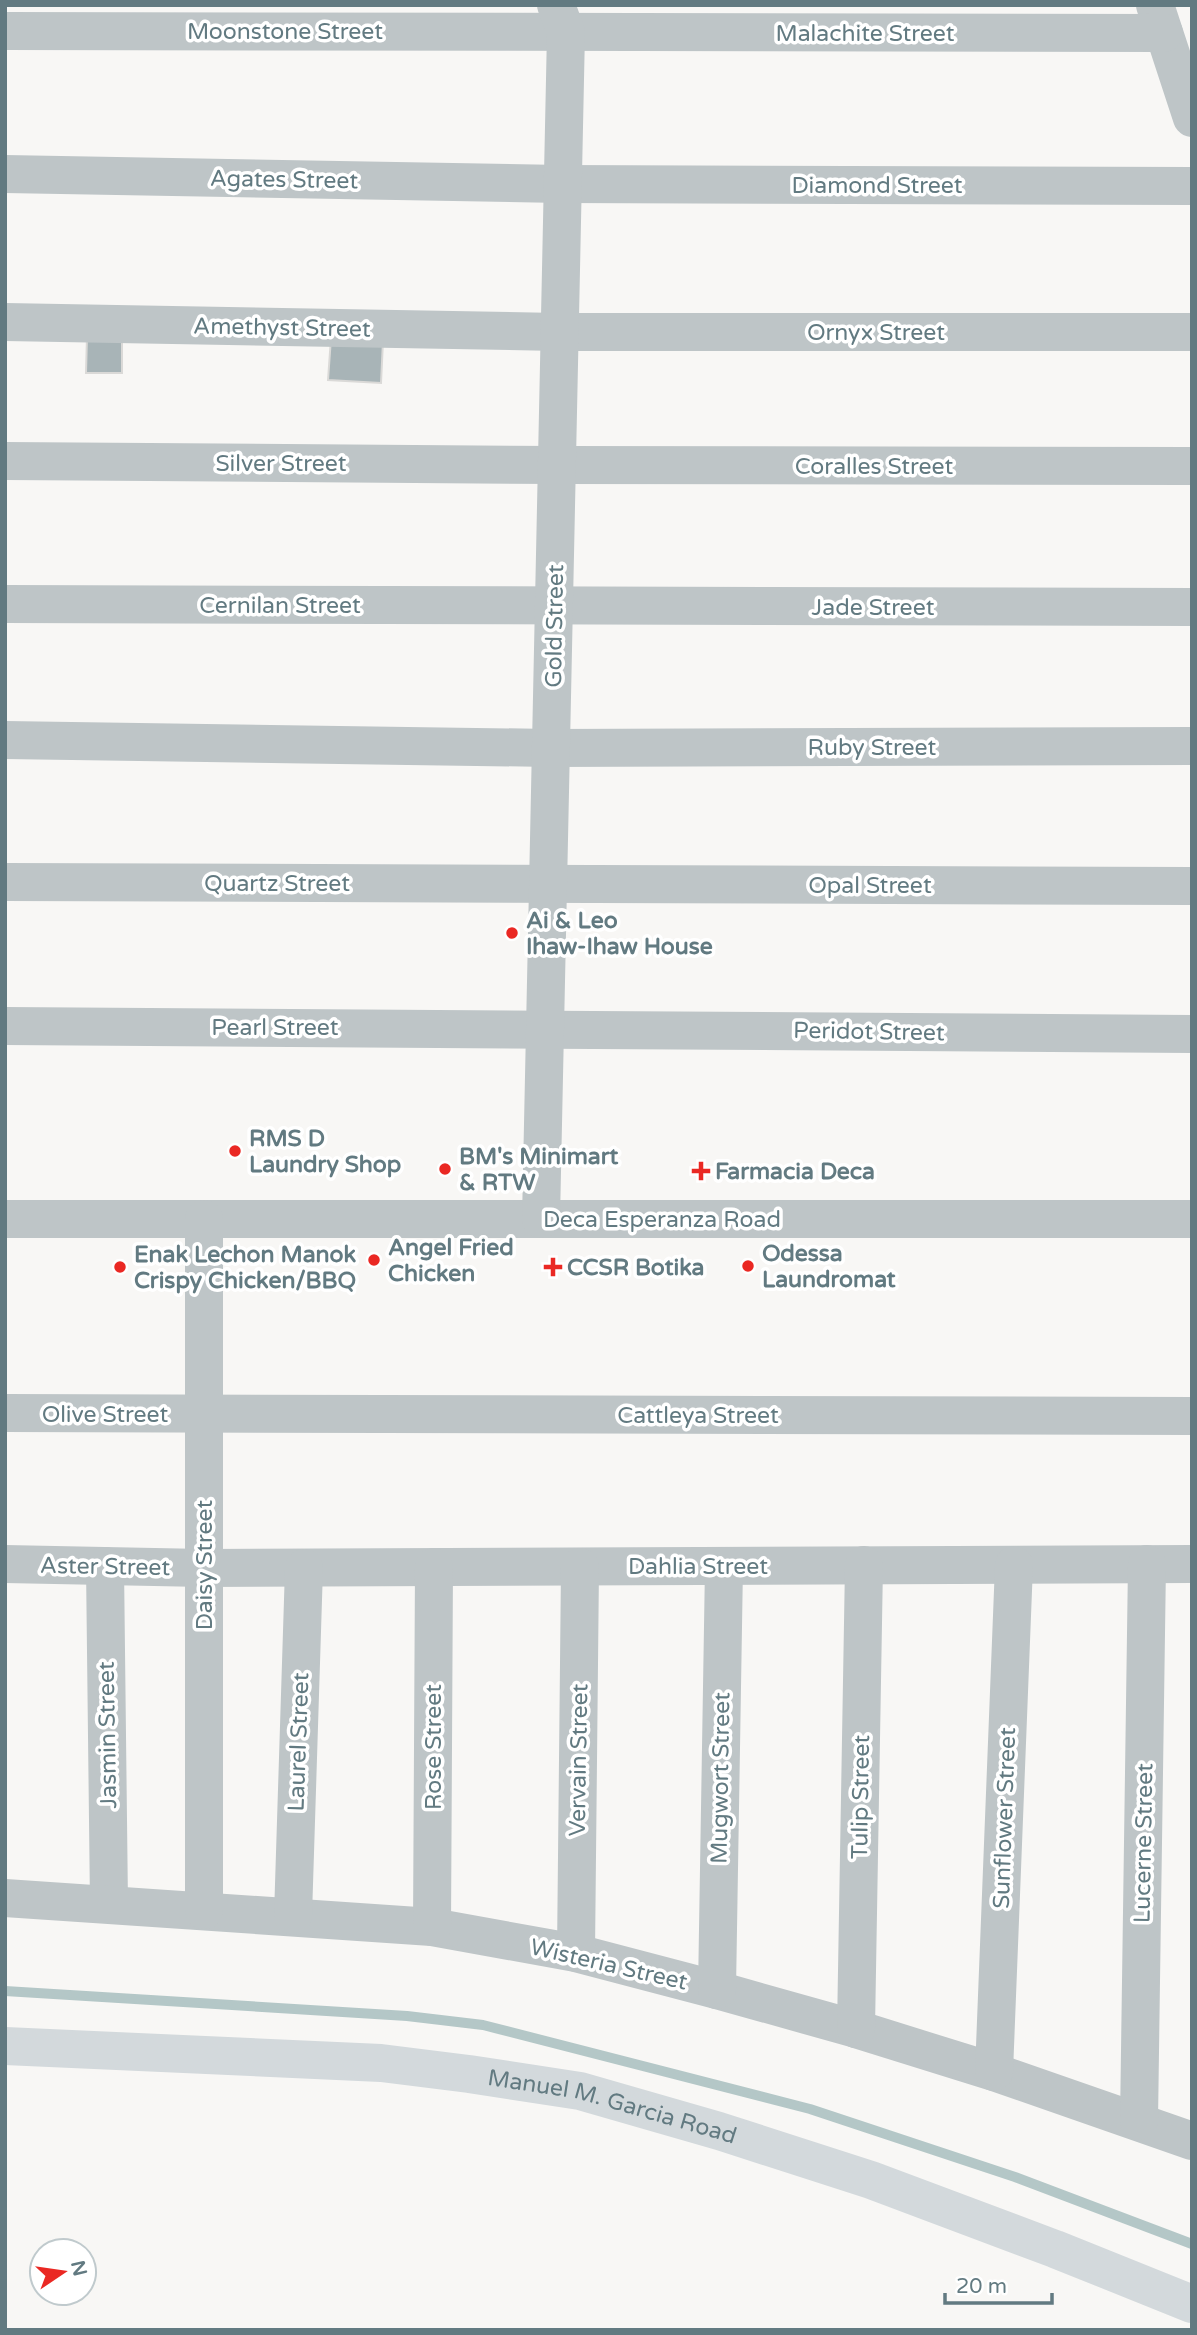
<svg xmlns="http://www.w3.org/2000/svg" width="1197" height="2335" font-family="'Varela Round',sans-serif">
<rect width="100%" height="100%" fill="#f8f7f5"/>
<g fill="none" stroke-linecap="round" stroke-linejoin="round">
<polyline stroke="#b4c7c7" stroke-width="10" points="5,1991 407,2016 483,2025 810,2109 1015,2177 1192,2244"/>
</g>
<g fill="#a8b4b7" stroke="#dad9d7" stroke-width="2">
<polygon points="87,336 122,337 122,373 86,373"/>
<polygon points="331,338 383,341 381,383 328,380"/>
</g>
<g fill="none" stroke-linecap="round" stroke-linejoin="round">
<g stroke="#bec5c7" stroke-width="38">
<polyline points="1155,5 1192,118"/>
<polyline points="5,31 1164,33"/>
<polyline points="5,174 562,184 1192,186"/>
<polyline points="5,322 559,332 1192,332"/>
<polyline points="5,461 557,465 1192,466"/>
<polyline points="5,604 1192,607"/>
<polyline points="5,740 551,748 1192,746"/>
<polyline points="5,882 1192,886"/>
<polyline points="5,1026 1192,1034"/>
<polyline points="5,1219 1192,1219"/>
<polyline points="541,1219 566,32 556,5"/>
<polyline points="5,1413 1192,1416"/>
<polyline points="5,1564 204,1568 1192,1564"/>
<polyline points="105,1566 109,1904"/>
<polyline points="5,1898 432,1927 576,1953 717,1990 856,2029 994,2072 1192,2141"/>
<polyline points="204,1910 204,1219"/>
<polyline points="293,1916 304,1568"/>
<polyline points="432,1927 434,1567"/>
<polyline points="576,1953 580,1567"/>
<polyline points="717,1990 724,1566"/>
<polyline points="856,2029 864,1565"/>
<polyline points="994,2072 1014,1565"/>
<polyline points="1139,2121 1147,1564"/>
</g>
<path stroke="#d3d9dc" stroke-width="38" id="s1" d="M5,2046L381,2063L469,2074L580,2091L719,2131L871,2180L1055,2249L1192,2304"/>
</g>
<g fill="#ea2823" stroke="#fff" stroke-width="2.5">
<circle cx="512" cy="933" r="7"/>
<circle cx="235" cy="1151" r="7"/>
<circle cx="445" cy="1169" r="7"/>
<path d="M697.5 1160.5h7v7h7v7h-7v7h-7v-7h-7v-7h7z"/>
<circle cx="374" cy="1260" r="7"/>
<circle cx="748" cy="1266" r="7"/>
<circle cx="120" cy="1267" r="7"/>
<path d="M549.5 1256.5h7v7h7v7h-7v7h-7v-7h-7v-7h7z"/>
</g>
<g text-anchor="middle" stroke-width="7" stroke-linejoin="round" paint-order="stroke">
<g font-size="23" fill="#627a81" stroke="#fff">
<text x="285" y="39">Moonstone Street</text>
<text x="865" y="41">Malachite Street</text>
<text transform="translate(284 179) rotate(1)" y="8">Agates Street</text>
<text x="877" y="193">Diamond Street</text>
<text transform="translate(282 327) rotate(1)" y="8">Amethyst Street</text>
<text x="876" y="340">Ornyx Street</text>
<text x="281" y="471">Silver Street</text>
<text x="874" y="474">Coralles Street</text>
<text x="280" y="613">Cernilan Street</text>
<text x="873" y="615">Jade Street</text>
<text transform="translate(554 626) rotate(-89)" y="8">Gold Street</text>
<text x="872" y="755">Ruby Street</text>
<text x="277" y="891">Quartz Street</text>
<text x="870" y="893">Opal Street</text>
<text x="275" y="1035">Pearl Street</text>
<text transform="translate(869 1031) rotate(1)" y="8">Peridot Street</text>
<text x="662" y="1227">Deca Esperanza Road</text>
<text x="105" y="1422">Olive Street</text>
<text x="698" y="1423">Cattleya Street</text>
<text transform="translate(204 1565) rotate(-90)" y="8">Daisy Street</text>
<text transform="translate(105 1566) rotate(1)" y="8">Aster Street</text>
<text x="698" y="1574">Dahlia Street</text>
<text transform="translate(107 1735) rotate(-91)" y="8">Jasmin Street</text>
<text transform="translate(298 1742) rotate(-88)" y="8">Laurel Street</text>
<text transform="translate(433 1747) rotate(-90)" y="8">Rose Street</text>
<text transform="translate(578 1760) rotate(-89)" y="8">Vervain Street</text>
<text transform="translate(720 1778) rotate(-89)" y="8">Mugwort Street</text>
<text transform="translate(860 1797) rotate(-89)" y="8">Tulip Street</text>
<text transform="translate(1004 1818) rotate(-88)" y="8">Sunflower Street</text>
<text transform="translate(1143 1843) rotate(-89)" y="8">Lucerne Street</text>
<text transform="translate(609 1964) rotate(13)" y="8">Wisteria Street</text>
<text dy="8" stroke="none"><textPath href="#s1" startOffset="612">Manuel M. Garcia Road</textPath></text>
</g>
<g font-size="23" font-weight="bold" fill="#627a81" stroke="#fff" text-anchor="start">
<text x="526" y="928">Ai &amp; Leo<tspan x="526" dy="26">Ihaw-Ihaw House</tspan></text>
<text x="249" y="1146">RMS D<tspan x="249" dy="26">Laundry Shop</tspan></text>
<text x="459" y="1164">BM's Minimart<tspan x="459" dy="26">&amp; RTW</tspan></text>
<text x="715" y="1179">Farmacia Deca</text>
<text x="388" y="1255">Angel Fried<tspan x="388" dy="26">Chicken</tspan></text>
<text x="762" y="1261">Odessa<tspan x="762" dy="26">Laundromat</tspan></text>
<text x="134" y="1262">Enak Lechon Manok<tspan x="134" dy="26">Crispy Chicken/BBQ</tspan></text>
<text x="567" y="1275">CCSR Botika</text>
</g>
</g>
<rect width="1197" height="2335" fill="none" stroke="#627a81" stroke-width="14"/>
<g transform="translate(63 2272) rotate(77)"><circle r="33" fill="#ffffff" stroke="#c0cacd" stroke-width="2"/>
<path d="M0-5L12 26L0 18L-12 26Z" fill="#ea2823"/>
<text y="-10" font-size="19" font-weight="bold" text-anchor="middle" fill="#627a81">N</text>
</g>
<path d="M945 2293v10h107v-10" fill="none" stroke="#627a81" stroke-width="3.5"/>
<text x="956" y="2293" font-size="21" fill="#627a81" stroke="#ffffff" stroke-width="5" paint-order="stroke">20 m</text>
</svg>
